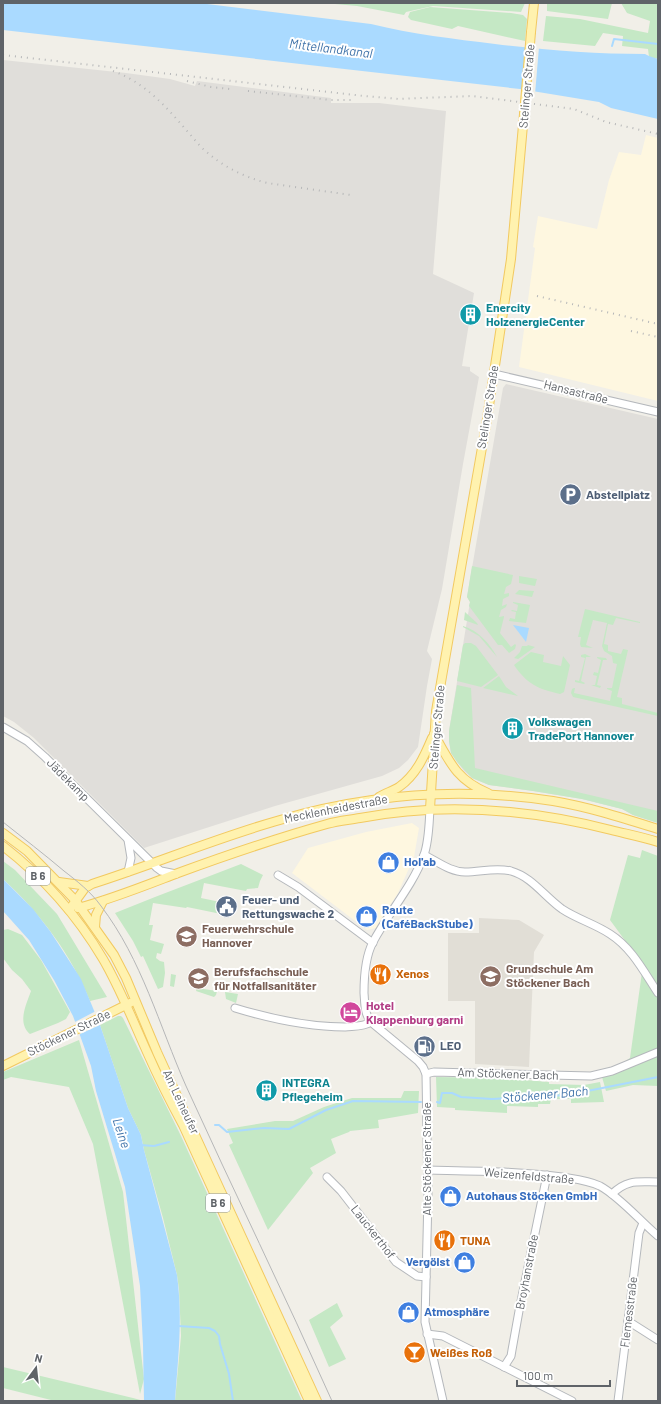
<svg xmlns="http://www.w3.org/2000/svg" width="661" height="1404" font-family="Barlow,sans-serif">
<rect width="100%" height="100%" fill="#f1efe8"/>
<g fill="#fef7e0">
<polygon points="646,135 658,138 658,401 519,367 535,248 533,247 538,216 597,229 609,180 619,152 641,155"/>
<polygon points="412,823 419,828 414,857 398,893 376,928 367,930 292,873 308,848 366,832"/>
</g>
<g fill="#e0deda">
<polygon points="3,60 126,73 170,79 195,86 197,81 331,98 331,103 379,103 446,111 433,274 474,293 462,366 470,367 470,371 479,377 463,464 442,589 427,651 432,659 427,686 418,747 408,760 399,768 382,776 275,806 144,848 34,738 14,722 3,716"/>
<polygon points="506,384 658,419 658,823 633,815 622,809 582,799 533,791 489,785 472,778 464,771 451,753 449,741 449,731 470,602 467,597 503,388"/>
</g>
<polygon fill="#e1ded6" points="479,918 519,920 544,935 534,952 529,1067 475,1064 475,1001 448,1001 448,933 479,933"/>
<g fill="#c5e8c5">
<polygon points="324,3 525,3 521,12 433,6 406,12 404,15 357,6"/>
<polygon points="547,3 612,3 608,19 547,11"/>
<polygon points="621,3 658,3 658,59 649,57 648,49 622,46 623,36 603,33 595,46 543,41 546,16 580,19 648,33 650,21 627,13"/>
<polygon points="430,7 511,13 523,15 527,19 525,41 458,26 452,29 411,20 408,17 410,12"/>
<polygon points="472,566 513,575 511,584 506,587 504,594 509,593 509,596 503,599 502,606 507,604 506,607 501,610 499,617 504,616 504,617 500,633 511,647 515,644 516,645 515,649 509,653 502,645 498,645 469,606 470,602 467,597"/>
<polygon points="519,576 537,579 535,586 519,583"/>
<polygon points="519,590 534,591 532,597 515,594"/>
<polygon points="513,602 530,605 526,623 509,621 510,618 515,619 516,612 511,611 512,610 517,611 518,605 513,603"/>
<polygon points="585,609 640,622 640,623 616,618 613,625 608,624 604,644 608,645 608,651 621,654 623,649 628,650 617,697 622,698 622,704 658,713 658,716 573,697 571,693 572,689 574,688 575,688 574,693 610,701 612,691 607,689 607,688 612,688 617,664 613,663 612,656 604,651 602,646 607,623 593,620 586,645 593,648 581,647 580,644 581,637 578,637"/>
<polygon points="465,612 477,623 478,625 464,620"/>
<path d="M463,626C478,630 490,644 497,657L479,636L463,627Z"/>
<polygon points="465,643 471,643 476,646 498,675 481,687 457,681 463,645"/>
<polygon points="528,645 535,647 518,659 514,658 520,652 522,646 527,646"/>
<path d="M531,652L544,655L543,662L561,666L563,656L570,665L564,692L560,694C538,689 527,684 514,665Z"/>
<polygon points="585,654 591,657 586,657 581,681 585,683 584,684 575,682 575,680 579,681 585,658 581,657 581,655"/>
<polygon points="597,657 606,658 607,660 603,660 597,685 601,686 600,688 591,685 595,685 597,676 593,675 594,672 598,673 601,660 597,658"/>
<polygon points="499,676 506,687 518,696 483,688"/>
<polygon points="457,685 471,688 475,768 658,811 658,823 633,815 622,809 582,799 533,791 489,785 472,778 457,762 451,753 449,741 449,731"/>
<polygon points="642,850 658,856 658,1086 633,1085 606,1091 602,1077 630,1058 643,965 610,920 628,855 640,858"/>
<path d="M3,861L15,870L57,914L107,997L90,1001C71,954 40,913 3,879Z"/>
<polygon points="241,864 263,875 260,881 258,888 247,889 246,891 204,883 201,898 230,904 228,912 226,915 187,907 186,908 153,903 149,925 153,925 150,940 164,944 161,954 157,953 156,958 160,961 164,962 165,973 163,987 158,989 143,956 141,957 133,941 115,913 155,897"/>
<path d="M8,929L22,935L41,960L70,1012L66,1019L58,1023L30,1034C17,1023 26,1005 31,991L22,979L12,970L3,958V930Z"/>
<polygon points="171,974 176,975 174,987 170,986"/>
<polygon points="197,988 217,991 216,995 214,997 196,991"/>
<polygon points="225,992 238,994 236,1003 226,999"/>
<polygon points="118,1016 121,1016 123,1018 181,1136 302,1401 175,1401 181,1336 179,1289 177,1275 163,1218 144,1150 141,1135 128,1108 100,1025"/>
<polygon points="79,1040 123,1192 144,1379 140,1394 93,1144 69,1087 11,1077 3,1080 3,1072"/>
<polygon points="436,1077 502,1078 549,1082 549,1084 584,1085 600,1082 604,1102 571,1103 571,1099 551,1099 550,1104 538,1104 538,1107 507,1106 507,1113 455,1110 455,1108 437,1107"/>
<polygon points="404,1091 419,1091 418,1113 378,1120 379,1128 350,1131 349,1132 331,1139 336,1153 310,1168 313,1173 268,1230 229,1145 233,1143 227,1129 275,1121 293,1121 324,1107 352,1098 401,1098"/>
<polygon points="337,1303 343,1316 330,1327 346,1359 329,1367 309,1320"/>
<polygon points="3,1367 133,1398 144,1401 55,1401 3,1388"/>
</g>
<g fill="#aadaff">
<path d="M3,3H199L371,24C412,34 454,39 495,44C545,50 595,54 645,54L649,56L658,59V119L611,108L599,102L520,89L3,30Z"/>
<polygon points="513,625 529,628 526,642"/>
<path d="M3,879L33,909L50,931L81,979L100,1025L128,1108L141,1135L144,1150L177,1275C183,1319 178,1358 175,1401H144L143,1345L140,1286L125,1187L96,1091L91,1066L73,1016L54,980L29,940L3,911Z"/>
</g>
<g fill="#f1efe8">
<polygon points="526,46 539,47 535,94 522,91"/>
<polygon points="96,1011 102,1024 78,1035 73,1023"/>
</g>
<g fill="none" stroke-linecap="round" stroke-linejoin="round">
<g stroke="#aadaff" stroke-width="2">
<polyline points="612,46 614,39 658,44"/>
<polyline points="437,1102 440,1103 442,1093 452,1093 461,1097 492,1099 567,1095 658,1077"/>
<polyline points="215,1125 219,1125 227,1132 264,1128 289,1129 326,1110 353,1101 421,1102"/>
<polyline points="140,1145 154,1146 169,1142"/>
<polyline points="178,1326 209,1328 215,1331 219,1336 220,1344 229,1374 233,1401"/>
</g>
<defs>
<g id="minor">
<polyline points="494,374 658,412"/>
<polyline points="3,727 27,741 45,757 157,868 161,871 176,874"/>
<path d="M430,809C429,824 429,841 424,855C412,887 389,912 373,942C365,957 364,976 364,993C365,1004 364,1013 371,1022L418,1061L423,1067L426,1074L428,1196L425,1322L443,1401"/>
<path d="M424,855C437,861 450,872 465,872C481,872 495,867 511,871C532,877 544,896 562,909C577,919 595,924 610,934C632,948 644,972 658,993"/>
<polyline points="128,872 131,858 128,840"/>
<polyline points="278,875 298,887 373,943"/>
<path d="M235,1008C271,1019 307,1027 345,1027C354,1026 363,1027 371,1022"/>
<polyline points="426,1074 434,1072 591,1076 612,1071 658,1052"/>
<path d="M428,1170C472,1171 517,1171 562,1177C575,1179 588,1180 600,1186C620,1197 640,1221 658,1236"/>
<polyline points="327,1177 341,1191 396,1262 417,1276 426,1277"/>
<path d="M612,1194C627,1179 638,1182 658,1182"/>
<polyline points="628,1321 658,1340"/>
<polyline points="427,1334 443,1336 572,1401"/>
<polyline points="504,1367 511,1356 512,1350 519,1311 547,1175"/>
<polyline points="618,1401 639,1233 643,1223"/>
</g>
<g id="major">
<polyline points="531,32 534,3"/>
<path d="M434,734C450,763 457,780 488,793"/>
<path d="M379,797C385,793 393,791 399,787C416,775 424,757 432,738"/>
<polyline points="430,809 436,711 487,419 511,259 524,114"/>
<polyline points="3,833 27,851 75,900 114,955 126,978 157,1052 317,1401"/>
<path d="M3,846C43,877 77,915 103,959C120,988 133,1021 147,1052C158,1077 170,1101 183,1125L309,1401"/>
<polyline points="59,882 88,886"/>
<path d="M78,908C112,899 144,886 178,873C227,855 277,838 327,824C338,821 349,820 360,818C444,802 529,809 611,830C627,834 643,837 658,842"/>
<path d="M69,910L85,888L92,884C155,864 216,838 280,820C369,794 461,787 553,801C589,807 623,818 658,829"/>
<polyline points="95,927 96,915 103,901"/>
<polyline points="3,1066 130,1003"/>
</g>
</defs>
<use href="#minor" stroke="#b5b8bc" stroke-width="9"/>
<use href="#major" stroke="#f2c960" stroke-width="10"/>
<use href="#minor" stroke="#fff" stroke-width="7"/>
<use href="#major" stroke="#fff2af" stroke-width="8"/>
<path stroke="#b6b7b8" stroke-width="1" d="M3,822C23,838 44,854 64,871C77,881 91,892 101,906C142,960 159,1025 186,1086C234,1192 285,1295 332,1401"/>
<g stroke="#b6b7b8" stroke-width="2" stroke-dasharray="1 5" stroke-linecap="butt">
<polyline points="3,55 364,96 399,99 472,96 574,109 606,122 658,134"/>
<path d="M113,71C152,85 175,118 201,147C220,165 241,176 267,183L351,195"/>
<polyline points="187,81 211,87 230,89"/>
<polyline points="248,91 331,100 355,100"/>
<polyline points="537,296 658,324"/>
<polyline points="631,331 658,337"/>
</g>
<defs>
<polyline id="major-bridge" points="524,114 531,32"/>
</defs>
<use href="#major-bridge" stroke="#f2c960" stroke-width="10" stroke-linecap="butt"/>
<use href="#major-bridge" stroke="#fff2af" stroke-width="8"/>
</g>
<defs>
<symbol id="building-disc" viewBox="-11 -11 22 22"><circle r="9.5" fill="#0f9aa8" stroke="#fff"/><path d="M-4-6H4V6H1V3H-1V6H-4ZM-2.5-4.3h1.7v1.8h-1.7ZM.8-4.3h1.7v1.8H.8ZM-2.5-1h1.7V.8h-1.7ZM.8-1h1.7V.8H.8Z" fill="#fff"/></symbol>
<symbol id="parking-disc" viewBox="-11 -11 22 22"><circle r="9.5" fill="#5c6f8a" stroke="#fff"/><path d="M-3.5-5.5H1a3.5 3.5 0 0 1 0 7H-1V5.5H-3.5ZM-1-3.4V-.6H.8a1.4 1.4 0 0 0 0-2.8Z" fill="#fff"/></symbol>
<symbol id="shop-disc" viewBox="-11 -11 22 22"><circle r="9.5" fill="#3f7fe0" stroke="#fff"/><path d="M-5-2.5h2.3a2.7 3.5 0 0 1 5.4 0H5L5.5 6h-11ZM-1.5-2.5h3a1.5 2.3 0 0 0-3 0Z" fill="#fff"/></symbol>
<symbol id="civic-disc" viewBox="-11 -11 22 22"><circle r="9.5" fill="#5c6f8a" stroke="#fff"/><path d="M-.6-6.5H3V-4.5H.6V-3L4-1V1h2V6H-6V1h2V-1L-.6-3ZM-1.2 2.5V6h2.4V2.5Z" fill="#fff"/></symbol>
<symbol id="university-disc" viewBox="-11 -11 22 22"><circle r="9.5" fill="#8d6e63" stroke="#fff"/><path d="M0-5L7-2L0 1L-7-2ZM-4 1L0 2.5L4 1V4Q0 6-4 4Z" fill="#fff"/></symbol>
<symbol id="restaurant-disc" viewBox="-11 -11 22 22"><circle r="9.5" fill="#e8710a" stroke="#fff"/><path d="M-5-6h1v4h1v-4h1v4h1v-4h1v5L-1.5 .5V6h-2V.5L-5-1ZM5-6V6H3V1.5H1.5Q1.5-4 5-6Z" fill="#fff"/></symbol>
<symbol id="school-disc" viewBox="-11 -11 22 22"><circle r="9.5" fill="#8d6e63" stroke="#fff"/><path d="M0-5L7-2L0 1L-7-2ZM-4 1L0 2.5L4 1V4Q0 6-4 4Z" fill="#fff"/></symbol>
<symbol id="hotel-disc" viewBox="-11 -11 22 22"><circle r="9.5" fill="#d1479c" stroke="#fff"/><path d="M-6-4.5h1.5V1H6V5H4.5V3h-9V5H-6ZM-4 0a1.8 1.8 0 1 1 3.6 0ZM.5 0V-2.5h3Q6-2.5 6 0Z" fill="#fff"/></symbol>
<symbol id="fuel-disc" viewBox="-11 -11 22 22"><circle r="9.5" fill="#5c6f8a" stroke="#fff"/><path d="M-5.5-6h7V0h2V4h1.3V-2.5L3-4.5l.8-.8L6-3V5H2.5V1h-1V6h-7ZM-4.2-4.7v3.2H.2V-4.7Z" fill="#fff"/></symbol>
<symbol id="bar-disc" viewBox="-11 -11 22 22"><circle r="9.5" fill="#e8710a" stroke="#fff"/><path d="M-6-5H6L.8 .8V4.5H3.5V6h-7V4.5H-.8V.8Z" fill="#fff"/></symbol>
</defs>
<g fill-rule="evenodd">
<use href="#building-disc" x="458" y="302" width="25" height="25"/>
<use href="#parking-disc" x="558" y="482" width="25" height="25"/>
<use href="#building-disc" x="500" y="716" width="25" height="25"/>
<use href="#shop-disc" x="376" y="850" width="25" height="25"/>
<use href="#civic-disc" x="214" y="894" width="25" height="25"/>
<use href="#shop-disc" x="354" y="904" width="25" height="25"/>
<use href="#university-disc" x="174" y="924" width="25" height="25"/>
<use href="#restaurant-disc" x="368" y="962" width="25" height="25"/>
<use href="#school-disc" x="478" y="964" width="25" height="25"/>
<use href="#university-disc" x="186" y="966" width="25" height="25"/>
<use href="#hotel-disc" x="338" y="1000" width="25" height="25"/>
<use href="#fuel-disc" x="412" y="1034" width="25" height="25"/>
<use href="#building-disc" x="254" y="1078" width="25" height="25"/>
<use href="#shop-disc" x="438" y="1184" width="25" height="25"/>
<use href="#restaurant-disc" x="432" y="1228" width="25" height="25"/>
<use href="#shop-disc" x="452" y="1250" width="25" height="25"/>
<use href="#shop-disc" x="396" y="1300" width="25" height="25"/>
<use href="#bar-disc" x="402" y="1340" width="25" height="25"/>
</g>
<g text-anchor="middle" stroke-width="4" stroke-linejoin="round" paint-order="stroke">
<g fill="#fff" stroke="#8f9295" stroke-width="1">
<rect x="26" y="867" width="24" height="18" rx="3"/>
<rect x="206" y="1194" width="24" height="18" rx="3"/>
</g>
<g font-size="11" font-weight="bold" fill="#5f6368">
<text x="38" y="880">B 6</text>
<text x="218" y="1207">B 6</text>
</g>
<g font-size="12" fill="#5f6368" stroke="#fff">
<text transform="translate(527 86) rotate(-85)" y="4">Stelinger Straße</text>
<text transform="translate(576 392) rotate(14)" y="4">Hansastraße</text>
<text transform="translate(488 407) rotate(-81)" y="4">Stelinger Straße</text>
<text transform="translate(437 727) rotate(-85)" y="4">Stelinger Straße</text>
<text transform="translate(68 780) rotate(45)" y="4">Jädekamp</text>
<text transform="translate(336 809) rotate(-11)" y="4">Mecklenheidestraße</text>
<text transform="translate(69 1033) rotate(-26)" y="4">Stöckener Straße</text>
<text transform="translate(508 1074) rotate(2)" y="4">Am Stöckener Bach</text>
<text transform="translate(181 1102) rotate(65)" y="4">Am Leineufer</text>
<text transform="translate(427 1159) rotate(-90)" y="4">Alte Stöckener Straße</text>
<text transform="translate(529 1176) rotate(5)" y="4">Weizenfeldstraße</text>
<text transform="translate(373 1232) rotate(52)" y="4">Lauckerthof</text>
<text transform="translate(527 1272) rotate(-79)" y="4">Broyhanstraße</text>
<text transform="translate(629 1312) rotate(-83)" y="4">Flemesstraße</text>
</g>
<g font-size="12" font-weight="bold" fill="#0d838f" stroke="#fff" text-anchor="start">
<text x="486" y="312">Enercity<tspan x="486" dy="14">HolzenergieCenter</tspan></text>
<text x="528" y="726">Volkswagen<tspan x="528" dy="14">TradePort Hannover</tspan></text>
<text x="282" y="1087">INTEGRA<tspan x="282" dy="14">Pflegeheim</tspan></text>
</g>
<g font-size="12" font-weight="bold" fill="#4e5e75" stroke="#fff" text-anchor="start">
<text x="586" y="499">Abstellplatz</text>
<text x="242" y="904">Feuer- und<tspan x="242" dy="14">Rettungswache 2</tspan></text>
<text x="440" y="1050">LEO</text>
</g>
<g font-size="12" font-weight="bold" fill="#366cbe" stroke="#fff" text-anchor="start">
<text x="404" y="866">Hol'ab</text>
<text x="382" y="914">Raute<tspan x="382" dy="14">(CaféBackStube)</tspan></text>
<text x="466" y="1200">Autohaus Stöcken GmbH</text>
<text x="450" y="1266" text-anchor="end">Vergölst</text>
<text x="424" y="1316">Atmosphäre</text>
</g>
<g font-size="12" font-weight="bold" fill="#785e54" stroke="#fff" text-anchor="start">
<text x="202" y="933">Feuerwehrschule<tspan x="202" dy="14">Hannover</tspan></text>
<text x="506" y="973">Grundschule Am<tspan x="506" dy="14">Stöckener Bach</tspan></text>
<text x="214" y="976">Berufsfachschule<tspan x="214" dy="14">für Notfallsanitäter</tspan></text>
</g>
<g font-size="12" font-weight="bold" fill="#c56008" stroke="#fff" text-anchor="start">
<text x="396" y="978">Xenos</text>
<text x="460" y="1245">TUNA</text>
<text x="430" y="1357">Weißes Roß</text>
</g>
<g font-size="12" font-weight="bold" fill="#b23c85" stroke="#fff" text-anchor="start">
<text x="366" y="1010">Hotel<tspan x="366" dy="14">Klappenburg garni</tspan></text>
</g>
<g font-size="13" font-style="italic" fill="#4174aa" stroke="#fff">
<text transform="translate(331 48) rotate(7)" y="5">Mittellandkanal</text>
<text transform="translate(545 1094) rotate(-5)" y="5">Stöckener Bach</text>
<text transform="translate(122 1133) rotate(72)" y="5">Leine</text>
</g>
</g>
<rect width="661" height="1404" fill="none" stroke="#5f6368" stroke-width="8"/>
<g transform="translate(36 1368) rotate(15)" stroke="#ffffff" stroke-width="3" paint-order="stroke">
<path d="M0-3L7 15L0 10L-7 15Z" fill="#5f6368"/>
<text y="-6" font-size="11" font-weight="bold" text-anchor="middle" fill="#5f6368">N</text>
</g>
<path d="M517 1380v6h93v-6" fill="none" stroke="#5f6368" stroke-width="2"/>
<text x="523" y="1380" font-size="12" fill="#5f6368" stroke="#ffffff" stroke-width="3" paint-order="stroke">100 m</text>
</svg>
